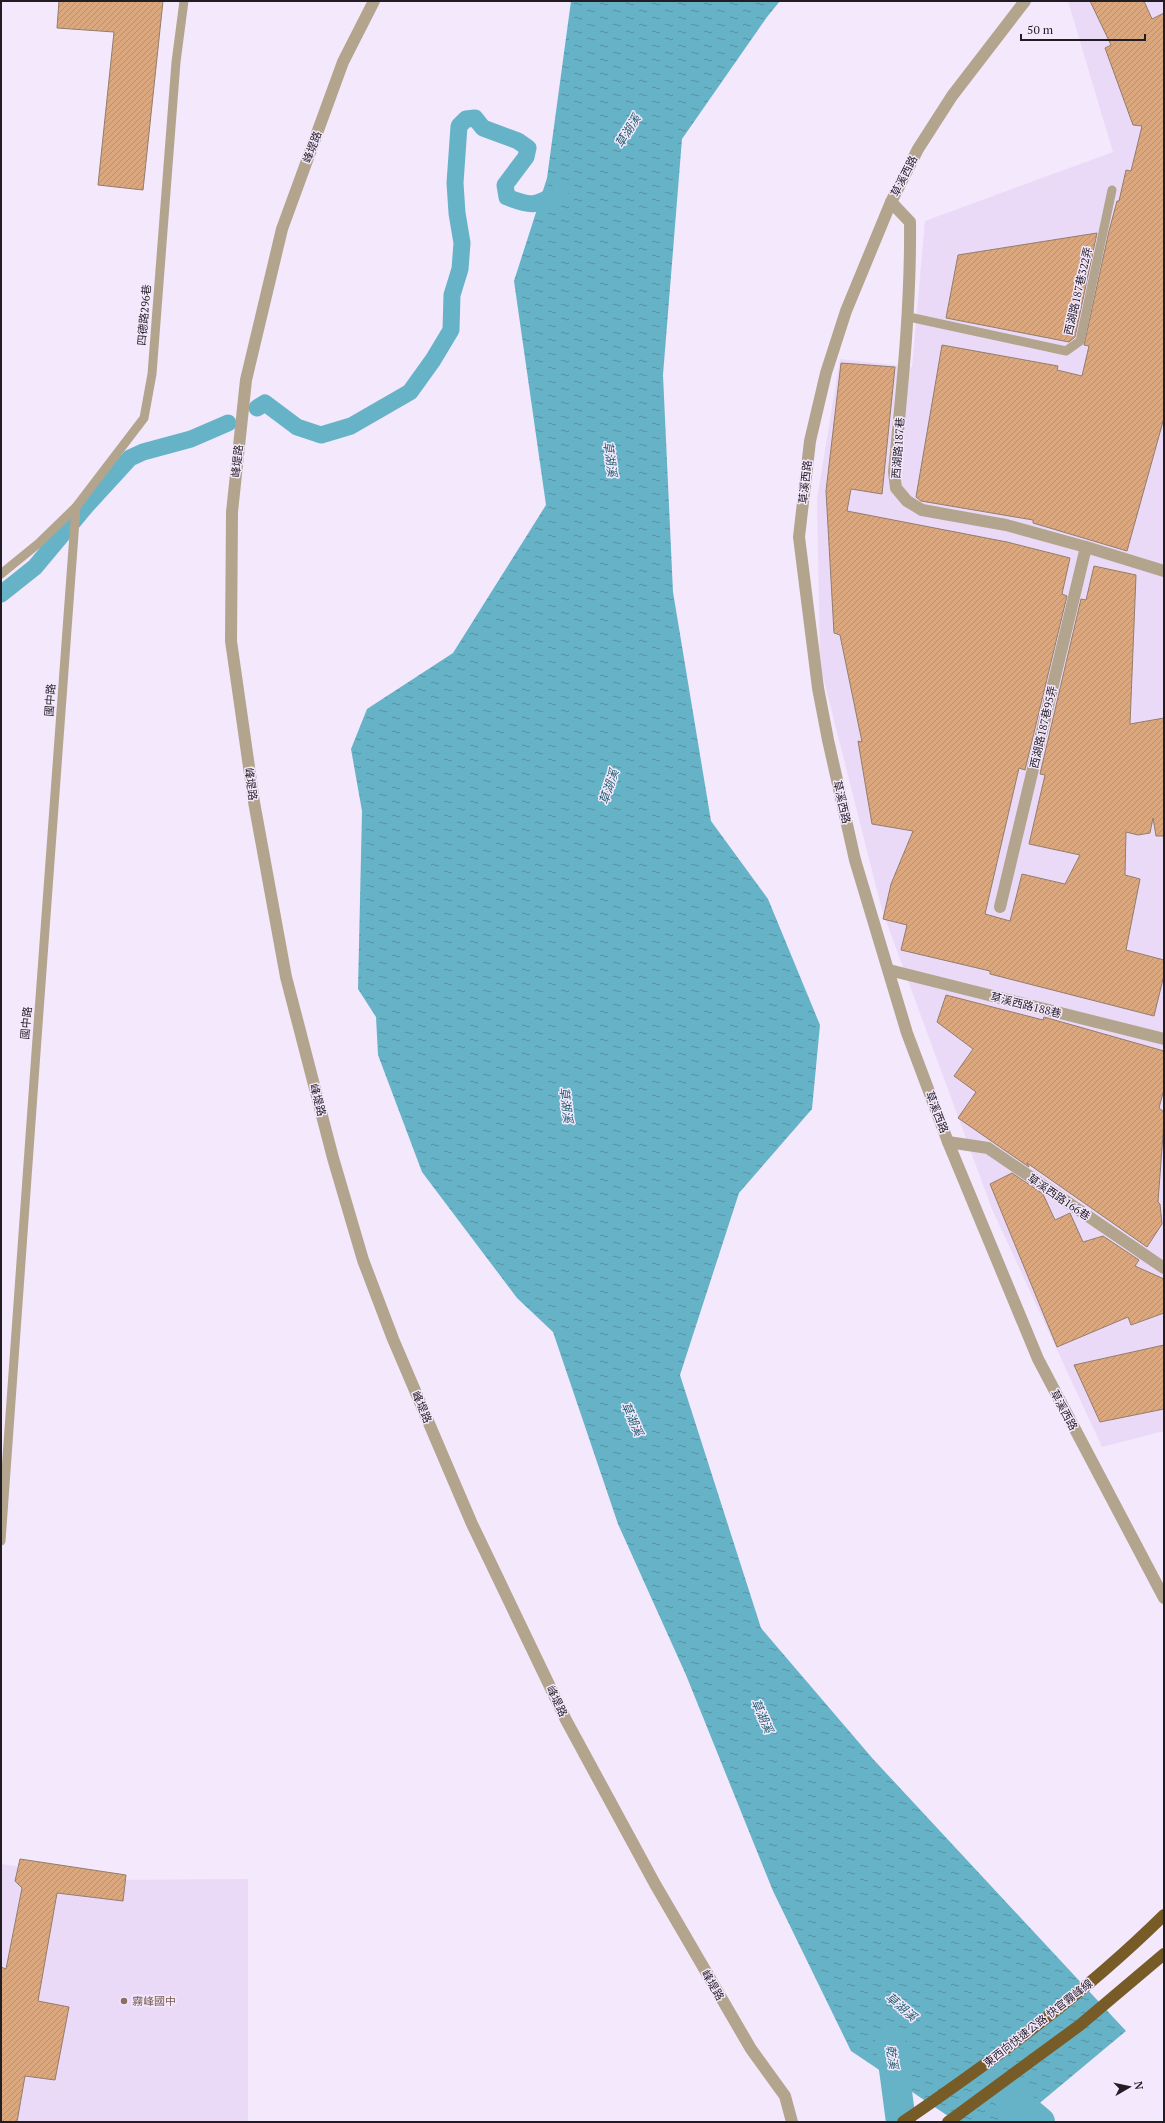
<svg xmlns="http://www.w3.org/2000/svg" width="1165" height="2123" font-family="'PT Serif','Noto Sans TC',serif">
<defs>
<pattern id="water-ripples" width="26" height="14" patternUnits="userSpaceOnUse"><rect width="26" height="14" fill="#66b3c8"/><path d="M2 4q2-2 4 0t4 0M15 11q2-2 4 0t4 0" fill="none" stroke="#5491a2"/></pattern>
<pattern id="building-hatch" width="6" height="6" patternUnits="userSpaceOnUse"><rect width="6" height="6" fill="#dba77e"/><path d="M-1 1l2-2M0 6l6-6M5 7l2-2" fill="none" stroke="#bc8f6d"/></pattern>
</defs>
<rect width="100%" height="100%" fill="#f4e8fc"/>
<g fill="#ebd9f8">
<polygon points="1068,1 1164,1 1164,1431 1102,1447 992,1209 882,910 820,665 817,499 840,359 912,367 925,221 1113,152"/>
<polygon points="1,1864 108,1880 248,1879 248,2122 1,2122"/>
</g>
<polygon fill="url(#water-ripples)" points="571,1 780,1 767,17 682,139 663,375 673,592 711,821 768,899 820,1025 812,1109 739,1193 680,1375 761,1628 873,1759 1126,2031 1017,2122 957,2122 851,2051 773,1891 686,1675 618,1524 553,1332 517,1298 422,1172 378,1055 376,1017 358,989 362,811 351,749 367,709 453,653 546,505 514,281 547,178"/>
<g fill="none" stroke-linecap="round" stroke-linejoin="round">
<g stroke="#66b3c8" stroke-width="17">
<path d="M257,408L265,403L297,427L321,435L351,426L410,392L433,360L451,330L452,295L460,269L462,243L457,213L455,183L459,126L466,119L475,118L483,128L518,141L528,148L526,157L505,185L507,197C534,208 536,205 560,192"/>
<polyline points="1,594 35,567 86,506 130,458 143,452 191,439 228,423"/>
</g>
<g stroke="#66b3c8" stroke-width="30">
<polyline points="890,2039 901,2122"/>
<polyline points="997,2086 1040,2122"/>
</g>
</g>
<g fill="url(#building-hatch)" stroke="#937d6c">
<polygon points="59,1 163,1 143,190 98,185 114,32 57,28"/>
<polygon points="1090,1 1144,1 1152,19 1164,13 1164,418 1127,551 1033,523 1033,520 921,501 916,497 942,345 1058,366 1057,370 1082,376 1089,346 1084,345 1109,231 1117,201 1119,201 1126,170 1131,171 1142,126 1133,125 1105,48 1111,45"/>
<polygon points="1097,233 1075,337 1069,342 946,318 958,255"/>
<polygon points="841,363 895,367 882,494 851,489 847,511 1007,542 1070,558 1062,594 1067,596 1025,770 1019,768 985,914 1010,921 1022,874 1065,884 1080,855 1029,844 1045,775 1040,774 1081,599 1086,600 1094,566 1136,575 1130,724 1164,718 1164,836 1156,836 1153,818 1150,833 1138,835 1126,832 1125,875 1140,879 1126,950 1164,960 1164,975 1154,1016 990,974 990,971 901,950 907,925 883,919 891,884 913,831 872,824 858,741 862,742 840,635 834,633 826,491"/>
<polygon points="946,995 1043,1020 1044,1017 1164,1051 1164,1089 1159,1108 1164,1112 1164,1121 1158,1202 1160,1204 1162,1224 1147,1247 1027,1163 1029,1167 958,1118 976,1092 954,1076 973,1049 937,1022"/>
<polygon points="1012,1173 1043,1194 1055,1220 1070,1213 1083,1242 1103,1236 1139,1260 1135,1266 1164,1279 1164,1313 1131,1325 1128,1317 1057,1347 990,1184"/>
<polygon points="1164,1345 1164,1409 1100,1422 1074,1365"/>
<polygon points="20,1859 126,1875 123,1901 57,1893 38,2001 69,2007 55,2080 25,2076 17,2122 1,2122 1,1967 6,1969 22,1888 15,1881"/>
</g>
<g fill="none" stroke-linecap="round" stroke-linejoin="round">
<g stroke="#b3a58d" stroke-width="9">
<polyline points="909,317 1066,351 1080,341 1112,190"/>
<polyline points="1,574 39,543 76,507 144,418 152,374 176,62 184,1"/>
<path d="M1,1541C24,1196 52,852 76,507"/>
</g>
<g stroke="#b3a58d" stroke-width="12">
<polyline points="374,1 343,62 282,229 246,380 232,512 231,641 254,802 286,977 333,1158 363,1260 393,1339 472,1524 566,1720 655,1884 751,2049 785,2096 792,2122"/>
<polyline points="1025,1 952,96 918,149 891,202 846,311 826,373 810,441 799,537 818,688 828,740 855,860 907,1033 948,1142 1038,1359 1164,1598"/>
<path d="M891,202L910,222C911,306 902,389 894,472L896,488L907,501L922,510L1006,525L1086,547L1164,571"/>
<polyline points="1000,907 1086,547"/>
<polyline points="889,970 1164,1039"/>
<polyline points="948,1142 988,1148 1164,1268"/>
</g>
<g stroke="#775c28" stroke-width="12">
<path d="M903,2122C995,2059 1085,1993 1164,1915"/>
<polyline points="948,2122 1080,2025 1164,1954"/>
</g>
</g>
<circle fill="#8d6e63" stroke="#f4e8fc" stroke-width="1.5" cx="124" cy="2001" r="4"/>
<g text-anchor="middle" stroke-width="3" stroke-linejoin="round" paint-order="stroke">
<g font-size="11" fill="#221d25" stroke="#f4e8fc">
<text transform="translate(312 147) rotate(-70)" y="4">峰堤路</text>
<text transform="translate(904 176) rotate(-63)" y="4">草溪西路</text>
<text transform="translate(1078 291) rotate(-77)" y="4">西湖路187巷322弄</text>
<text transform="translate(144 315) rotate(-85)" y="4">四德路296巷</text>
<text transform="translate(898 448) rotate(-86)" y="4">西湖路187巷</text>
<text transform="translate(237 461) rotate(-84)" y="4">峰堤路</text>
<text transform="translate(805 482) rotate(-84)" y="4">草溪西路</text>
<text transform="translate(50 700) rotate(-86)" y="4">國中路</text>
<text transform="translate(1043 727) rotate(-77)" y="4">西湖路187巷95弄</text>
<text transform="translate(251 784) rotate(82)" y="4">峰堤路</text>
<text transform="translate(842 802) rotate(77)" y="4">草溪西路</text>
<text transform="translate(1026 1005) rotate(14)" y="4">草溪西路188巷</text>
<text transform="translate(26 1023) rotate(-85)" y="4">國中路</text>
<text transform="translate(318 1100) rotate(75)" y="4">峰堤路</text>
<text transform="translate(937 1112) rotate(69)" y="4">草溪西路</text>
<text transform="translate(1059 1197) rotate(34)" y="4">草溪西路166巷</text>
<text transform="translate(422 1407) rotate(67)" y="4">峰堤路</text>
<text transform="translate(1064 1410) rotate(62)" y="4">草溪西路</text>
<text transform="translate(557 1701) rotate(64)" y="4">峰堤路</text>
<text transform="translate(713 1985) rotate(60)" y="4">峰堤路</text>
<text transform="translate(1038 2023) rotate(-38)" y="4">東西向快速公路 快官霧峰線</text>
</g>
<g font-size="11" fill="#785e54" stroke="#f4e8fc" text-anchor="start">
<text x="132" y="2005">霧峰國中</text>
</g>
<g font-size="12" font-style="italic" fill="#1f5e6e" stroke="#f4e8fc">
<text transform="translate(628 131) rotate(-58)" y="4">草湖溪</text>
<text transform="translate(610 459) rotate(82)" y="4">草湖溪</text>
<text transform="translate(609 787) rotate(-72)" y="4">草湖溪</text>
<text transform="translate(566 1105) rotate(83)" y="4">草湖溪</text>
<text transform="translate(632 1419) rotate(66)" y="4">草湖溪</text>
<text transform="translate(762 1716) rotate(66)" y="4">草湖溪</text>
<text transform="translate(901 2007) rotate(40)" y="4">草湖溪</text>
<text transform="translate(892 2057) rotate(82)" y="4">乾溪</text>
</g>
</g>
<rect width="1165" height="2123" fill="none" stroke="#221d25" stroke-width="4"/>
<g transform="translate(1129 2087) rotate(81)" stroke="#f4e8fc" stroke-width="3" paint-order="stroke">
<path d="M0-3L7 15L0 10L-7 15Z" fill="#221d25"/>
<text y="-6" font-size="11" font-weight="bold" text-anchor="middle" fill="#221d25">N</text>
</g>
<path d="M1021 34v6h124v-6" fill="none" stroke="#221d25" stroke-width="2"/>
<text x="1027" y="34" font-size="12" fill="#221d25" stroke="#f4e8fc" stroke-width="3" paint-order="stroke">50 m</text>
</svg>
